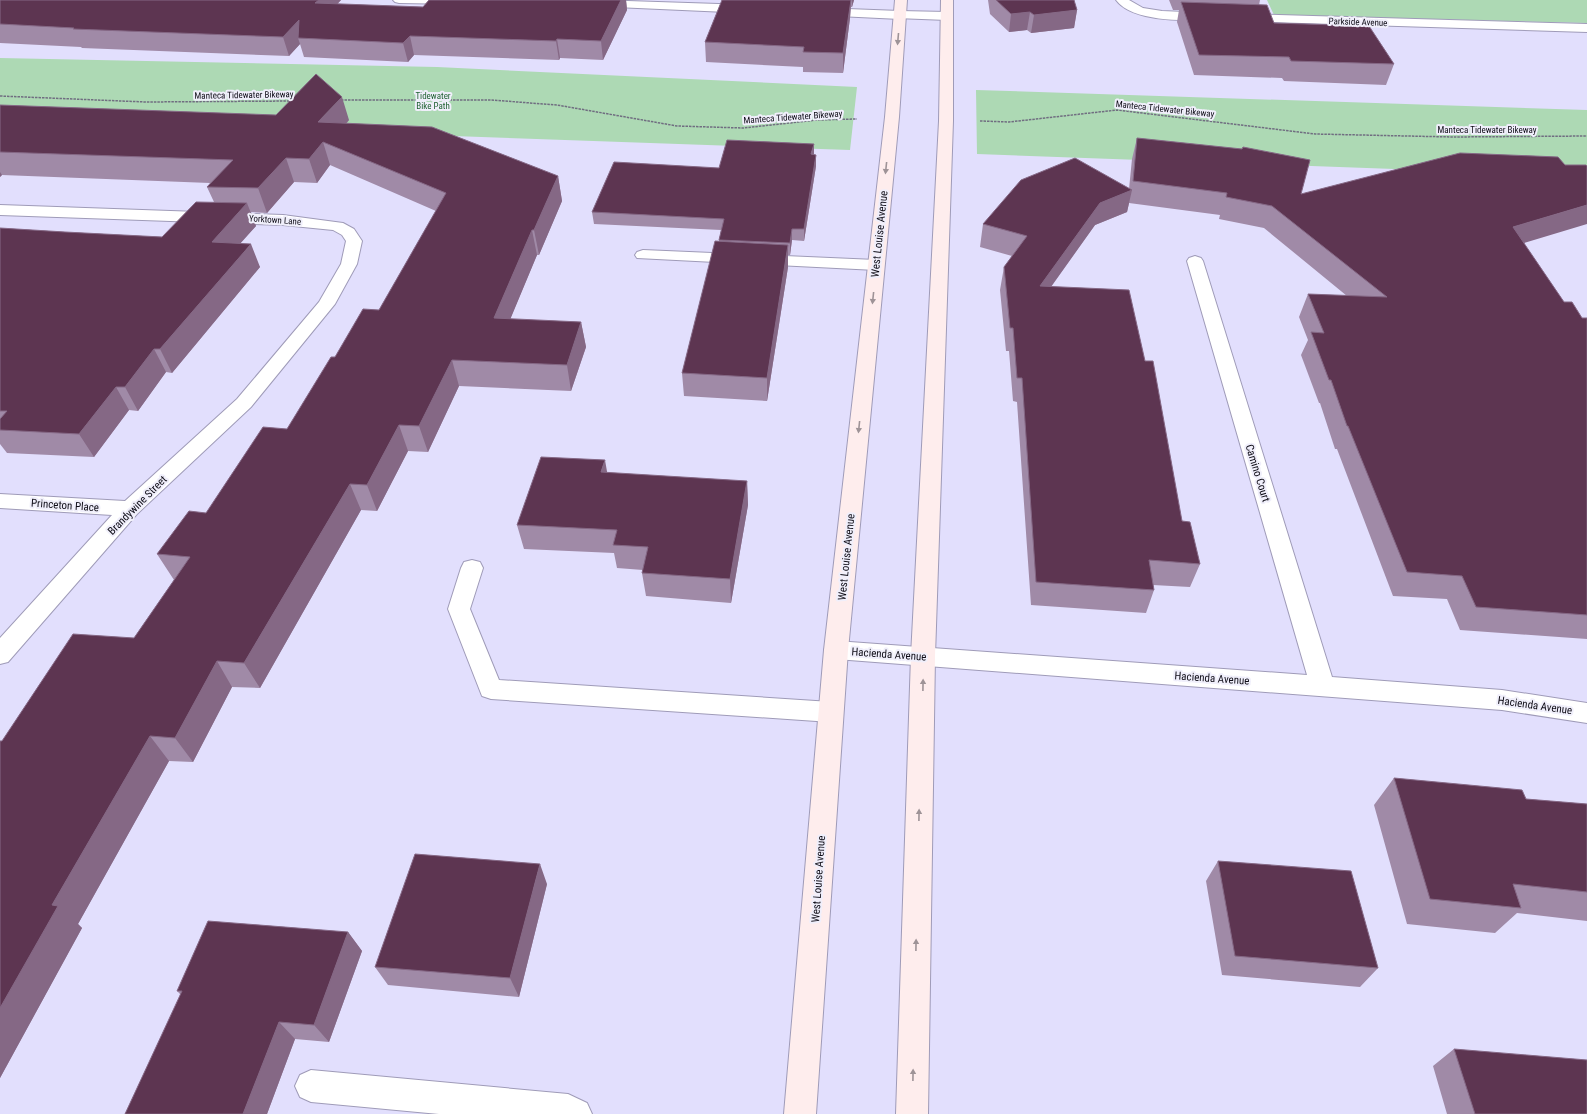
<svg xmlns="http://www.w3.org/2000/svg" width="1587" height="1114" font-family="'Roboto Condensed',sans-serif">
	<rect width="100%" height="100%" fill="#e2dffd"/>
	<path fill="#add9b4" d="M 1267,0 L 1587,0 L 1587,23 L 1274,15 Z
		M 0,58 L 437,67 L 857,87 L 850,150 L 0,120 Z
		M 976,90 L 1587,110 L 1587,176 L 977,154 Z"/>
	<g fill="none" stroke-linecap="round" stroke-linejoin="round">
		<defs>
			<path id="lane" d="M 900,11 L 947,12 L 951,13 L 953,16 L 951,19 L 947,20 L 896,18 L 894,15 L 896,12 Z
				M 643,250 L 876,260 L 882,261 L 884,265 L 882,269 L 876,270 L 637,258 L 635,255 L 637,252 Z
				M 472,560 L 480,562 L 483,568 L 470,609 L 499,680 L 831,702 L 840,705 L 843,712 L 840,719 L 831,722 L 491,699 L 482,696 L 448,609 L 461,568 L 464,562 Z
				M 311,1070 L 568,1094 L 587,1103 L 592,1114 L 439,1114 L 311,1102 L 300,1097 L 295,1086 L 300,1075 Z"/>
			<path id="street" d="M 393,0 L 464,0 L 465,1 L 463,3 L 459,4 L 399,3 L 395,2 Z
				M 597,0 L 749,5 L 753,7 L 755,9 L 753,11 L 749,13 L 593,6 L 591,4 L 593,2 Z
				M 1116,0 L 1129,0 L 1143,8 L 1162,11 L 1208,13 L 1212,14 L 1214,17 L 1212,20 L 1208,21 C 1183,20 1132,22 1116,0 Z
				M 821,8 L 900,11 L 904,12 L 906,15 L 904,18 L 900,19 L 817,15 L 815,12 L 817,9 Z
				M 1242,14 L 1587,24 L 1587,32 L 1238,21 L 1236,18 L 1238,15 Z
				M 0,205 L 283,215 L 343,223 L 354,229 L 362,241 L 357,264 L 335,304 L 251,407 L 137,514 L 8,662 L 0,664 L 0,638 L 112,515 L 0,508 L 0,494 L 125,501 L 237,399 L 319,302 L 341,264 L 346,241 L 342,235 L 333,230 L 283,225 L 0,215 Z
				M 1195,256 L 1201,258 L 1203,261 L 1332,677 L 1502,690 L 1587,703 L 1587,723 L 1502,710 L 836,659 L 828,657 L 824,650 L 828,643 L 836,641 L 1307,675 L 1187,261 L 1189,258 Z"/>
			<path id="secondary" d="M 895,0 L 907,0 L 899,117 L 848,650 L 816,1114 L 784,1114 L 824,650 L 885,117 Z
				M 941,0 L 953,0 L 953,121 L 935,656 L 928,1114 L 896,1114 L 911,656 L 939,121 Z"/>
		</defs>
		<use href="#lane" stroke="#9f9bb8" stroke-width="2"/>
		<use href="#street" stroke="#9f9bb8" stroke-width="2"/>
		<use href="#secondary" stroke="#9f9bb8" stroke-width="2"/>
		<path stroke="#706d80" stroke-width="1.5" stroke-dasharray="2.5 1" stroke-linecap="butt" d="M 0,96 L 146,102 L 292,101
			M 341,100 L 491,100 L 557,105 L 677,126 L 743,128 L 817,120 L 857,119
			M 980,121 L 1009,122 L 1117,110 L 1315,134 L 1453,137 L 1587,136"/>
		<use href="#lane" fill="#fff" fill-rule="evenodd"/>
		<use href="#street" fill="#fff" fill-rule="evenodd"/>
		<use href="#secondary" fill="#feeded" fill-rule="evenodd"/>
	</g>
	<path fill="#a08aa7" d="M 0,0 L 341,0 L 337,4 L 423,7 L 429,0 L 626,0 L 627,10 L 603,60 L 560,58 L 559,60 L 414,55 L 408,62 L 304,57 L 300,44 L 289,56 L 82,48 L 81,47 L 0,43 Z
		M 722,0 L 854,0 L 852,7 L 851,7 L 850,18 L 843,73 L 803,72 L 803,67 L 706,62 L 705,42 Z
		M 988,0 L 1074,0 L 1077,10 L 1074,28 L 1031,33 L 1027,30 L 1009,32 L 990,14 Z
		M 1169,0 L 1260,0 L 1259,5 L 1274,23 L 1394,64 L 1386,85 L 1284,81 L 1282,78 L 1194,75 L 1177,22 L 1179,10 L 1173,10 Z
		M 0,105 L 349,120 L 346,124 L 558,176 L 562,201 L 539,255 L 537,255 L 510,319 L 581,322 L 586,347 L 571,391 L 459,386 L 428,452 L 408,451 L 377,511 L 361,510 L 260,688 L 232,687 L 193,762 L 169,761 L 78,924 L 82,928 L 0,1078 L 2,741 L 134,638 L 174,580 L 157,554 L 206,513 L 287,429 L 335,357 L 379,310 L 436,211 L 330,165 L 317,183 L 294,182 L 267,213 L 251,212 L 256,226 L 240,243 L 260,267 L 172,373 L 166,372 L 138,411 L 129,410 L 94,457 L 7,453 L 0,444 L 0,228 L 65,232 L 162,237 L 214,202 L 207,187 L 210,183 L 2,175 L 0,177 Z
		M 1137,138 L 1301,194 L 1523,243 L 1564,302 L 1582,318 L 1587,318 L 1587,639 L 1460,630 L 1447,599 L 1393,596 L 1337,449 L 1335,449 L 1320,403 L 1319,403 L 1301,355 L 1308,340 L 1299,317 L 1308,294 L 1347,296 L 1264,228 L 1219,219 L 1220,215 L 1129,203 L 1127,212 L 1095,225 L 1051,287 L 1182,521 L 1200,564 L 1190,587 L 1153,585 L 1154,590 L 1146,613 L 1031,605 L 1017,402 L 1013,401 L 1009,351 L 1006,351 L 1000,290 L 1004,267 L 1012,256 L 980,247 L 983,224 L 1129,189 L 1132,159 Z
		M 816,155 L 816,166 L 804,241 L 792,240 L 790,255 L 788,255 L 788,267 L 767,401 L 684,396 L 682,373 L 719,241 L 721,230 L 594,224 L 592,212 L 719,168 Z
		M 607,473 L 747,481 L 748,505 L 731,603 L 646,596 L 642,573 L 643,570 L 617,568 L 614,553 L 524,549 L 517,525 Z
		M 1394,778 L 1526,799 L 1587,804 L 1587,921 L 1517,913 L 1495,933 L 1407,924 L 1374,805 Z
		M 1218,861 L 1378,968 L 1360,987 L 1222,975 L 1206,881 Z
		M 547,884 L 519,997 L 388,985 L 375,967 Z
		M 348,932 L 362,951 L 329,1042 L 295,1039 L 267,1114 L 125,1114 L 181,995 L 177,991 Z
		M 1454,1049 L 1587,1114 L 1447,1114 L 1433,1066 Z"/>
	<path fill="#856885" d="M 319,0 L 341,0 L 321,22 L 315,3 Z
		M 621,0 L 626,0 L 627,10 L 603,60 L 601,41 Z
		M 851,0 L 850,18 L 843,73 L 843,53 Z
		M 852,0 L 854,0 L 852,7 Z
		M 1077,10 L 1074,28 L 1031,33 L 1034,15 Z
		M 1030,12 L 1027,30 L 1009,32 L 1011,14 Z
		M 299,20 L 298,38 L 300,44 L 289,56 L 283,37 Z
		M 410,36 L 414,55 L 408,62 L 403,43 Z
		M 557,39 L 560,58 L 559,60 L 556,41 Z
		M 342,97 L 349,120 L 328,144 L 318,122 Z
		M 323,142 L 330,165 L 317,183 L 309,159 Z
		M 814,144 L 814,155 L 811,154 Z
		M 816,155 L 816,166 L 804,241 L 804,229 Z
		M 286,158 L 294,182 L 267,213 L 258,188 Z
		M 0,172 L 2,175 L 0,177 Z
		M 558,176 L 562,201 L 539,255 L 534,230 Z
		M 1132,190 L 1127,212 L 1095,225 L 1035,309 L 1040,286 L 1100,203 Z
		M 247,203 L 256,226 L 222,264 L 212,242 Z
		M 1587,205 L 1587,224 L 1501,250 L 1513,227 Z
		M 792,229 L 792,240 L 790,255 L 790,243 Z
		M 532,230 L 537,255 L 500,344 L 494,318 Z
		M 251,244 L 260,267 L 172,373 L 160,349 Z
		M 788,245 L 788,267 L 767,401 L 767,378 Z
		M 581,322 L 586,347 L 571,391 L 567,365 Z
		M 154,349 L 166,372 L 138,411 L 125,387 Z
		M 452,360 L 459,386 L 428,452 L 419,426 Z
		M 116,387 L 129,410 L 94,457 L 79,434 Z
		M 399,425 L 408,451 L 377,511 L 367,485 Z
		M 605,460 L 609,483 L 601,472 Z
		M 747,481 L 748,505 L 731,603 L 730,579 Z
		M 350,484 L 361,510 L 260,688 L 244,663 Z
		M 217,661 L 232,687 L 193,762 L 175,738 Z
		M 150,736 L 169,761 L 78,924 L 82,928 L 0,1078 L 0,1008 L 52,905 Z
		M 540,864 L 547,884 L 519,997 L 510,978 Z
		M 348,932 L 362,951 L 329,1042 L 314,1025 Z
		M 279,1022 L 295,1039 L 267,1114 L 243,1114 Z"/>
	<path fill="#5d3551" stroke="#856885" d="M 0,0 L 319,0 L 315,3 L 423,7 L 429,0 L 621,0 L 601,41 L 557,39 L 556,41 L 410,36 L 403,43 L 298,38 L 299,20 L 283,37 L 73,29 L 74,28 L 0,24 Z
		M 722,0 L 851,0 L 843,53 L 803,52 L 804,47 L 705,42 Z
		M 996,0 L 1074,0 L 1077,10 L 1034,15 L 1030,12 L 1011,14 Z
		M 1181,2 L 1267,5 L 1274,23 L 1369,26 L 1394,64 L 1291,61 L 1289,57 L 1199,55 Z
		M 316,74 L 342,97 L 318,122 L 432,127 L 558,176 L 534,230 L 532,230 L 494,318 L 581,322 L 567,365 L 452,360 L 419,426 L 399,425 L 367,485 L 350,484 L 244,663 L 217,661 L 175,738 L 150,736 L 52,905 L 58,906 L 0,1008 L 0,741 L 2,741 L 73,634 L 134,638 L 190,557 L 157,554 L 189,511 L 206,513 L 263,427 L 287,429 L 331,357 L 335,357 L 363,309 L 379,310 L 446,193 L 323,142 L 309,159 L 286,158 L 258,188 L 207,187 L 233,160 L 0,152 L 0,105 L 276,115 Z
		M 1137,138 L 1242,149 L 1243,147 L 1310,160 L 1301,194 L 1460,153 L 1558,157 L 1565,165 L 1586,165 L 1587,166 L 1587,205 L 1513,227 L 1564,302 L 1572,302 L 1582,318 L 1587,318 L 1587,615 L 1476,607 L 1462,576 L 1407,572 L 1348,426 L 1347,426 L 1331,380 L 1329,380 L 1311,332 L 1324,333 L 1308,294 L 1387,297 L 1272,206 L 1226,197 L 1227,193 L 1133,181 Z
		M 727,140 L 814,144 L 811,154 L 816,155 L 804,229 L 792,229 L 790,243 L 719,240 L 724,219 L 592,212 L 614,162 L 719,168 Z
		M 1075,158 L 1132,190 L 1100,203 L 1040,286 L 1129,290 L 1145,361 L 1153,361 L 1182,521 L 1190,522 L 1200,564 L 1149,560 L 1154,590 L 1036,582 L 1022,378 L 1017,378 L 1013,328 L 1010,328 L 1004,267 L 1027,236 L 983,224 L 1021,180 Z
		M 196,202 L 247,203 L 212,242 L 251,244 L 160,349 L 154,349 L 125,387 L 116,387 L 79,434 L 0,430 L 0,419 L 7,411 L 0,411 L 0,228 L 65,232 L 162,237 Z
		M 715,241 L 788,245 L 767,378 L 682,373 Z
		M 541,457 L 605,460 L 601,472 L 747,481 L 730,579 L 642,573 L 648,547 L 613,545 L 617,530 L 517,525 Z
		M 1394,778 L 1522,790 L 1526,799 L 1587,804 L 1587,892 L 1513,884 L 1521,908 L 1430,899 Z
		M 415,854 L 540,864 L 510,978 L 375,967 Z
		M 1218,861 L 1351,871 L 1378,968 L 1235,956 Z
		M 208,921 L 348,932 L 314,1025 L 279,1022 L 243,1114 L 125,1114 L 182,991 L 177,991 Z
		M 1454,1049 L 1587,1060 L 1587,1114 L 1475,1114 Z"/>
	<defs><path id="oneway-solid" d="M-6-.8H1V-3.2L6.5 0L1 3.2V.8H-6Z"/></defs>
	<g fill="#9e9397">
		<use href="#oneway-solid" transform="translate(898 39) rotate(95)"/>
		<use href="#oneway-solid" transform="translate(886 168) rotate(96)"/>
		<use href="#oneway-solid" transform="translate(873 298) rotate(96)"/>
		<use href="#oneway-solid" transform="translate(859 427) rotate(96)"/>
		<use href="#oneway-solid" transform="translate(923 685) rotate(-89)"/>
		<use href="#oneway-solid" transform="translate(919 815) rotate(-89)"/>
		<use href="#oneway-solid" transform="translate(916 945) rotate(-89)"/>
		<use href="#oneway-solid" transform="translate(913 1075) rotate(-89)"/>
	</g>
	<g text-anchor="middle" stroke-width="4" stroke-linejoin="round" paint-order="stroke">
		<g font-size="9" fill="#0d0b15" stroke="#f0effb">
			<text transform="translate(1358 22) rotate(2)" y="3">Parkside Avenue</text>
			<text transform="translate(244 95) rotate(-1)" y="3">Manteca Tidewater Bikeway</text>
			<text transform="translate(1165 109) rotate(6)" y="3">Manteca Tidewater Bikeway</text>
			<text transform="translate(793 117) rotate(-4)" y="3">Manteca Tidewater Bikeway</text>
			<text x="1487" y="133">Manteca Tidewater Bikeway</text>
			<text transform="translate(275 220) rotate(4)" y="3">Yorktown Lane</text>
		</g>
		<g font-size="9" fill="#206232" stroke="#f0effb">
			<text x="433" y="99">Tidewater<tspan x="433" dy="10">Bike Path</tspan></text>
		</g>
		<g font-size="11" fill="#0d0b15" stroke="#f0effb">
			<text transform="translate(879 234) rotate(-84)" y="4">West Louise Avenue</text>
			<text transform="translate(1258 473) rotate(73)" y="4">Camino Court</text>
			<text transform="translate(65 505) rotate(4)" y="4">Princeton Place</text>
			<text transform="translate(137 505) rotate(-45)" y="4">Brandywine Street</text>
			<text transform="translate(846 557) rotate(-84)" y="4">West Louise Avenue</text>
			<text transform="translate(889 654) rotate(4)" y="4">Hacienda Avenue</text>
			<text transform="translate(1212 678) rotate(4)" y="4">Hacienda Avenue</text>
			<text transform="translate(1535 705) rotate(8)" y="4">Hacienda Avenue</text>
			<text transform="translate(818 879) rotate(-86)" y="4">West Louise Avenue</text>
		</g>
	</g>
</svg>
